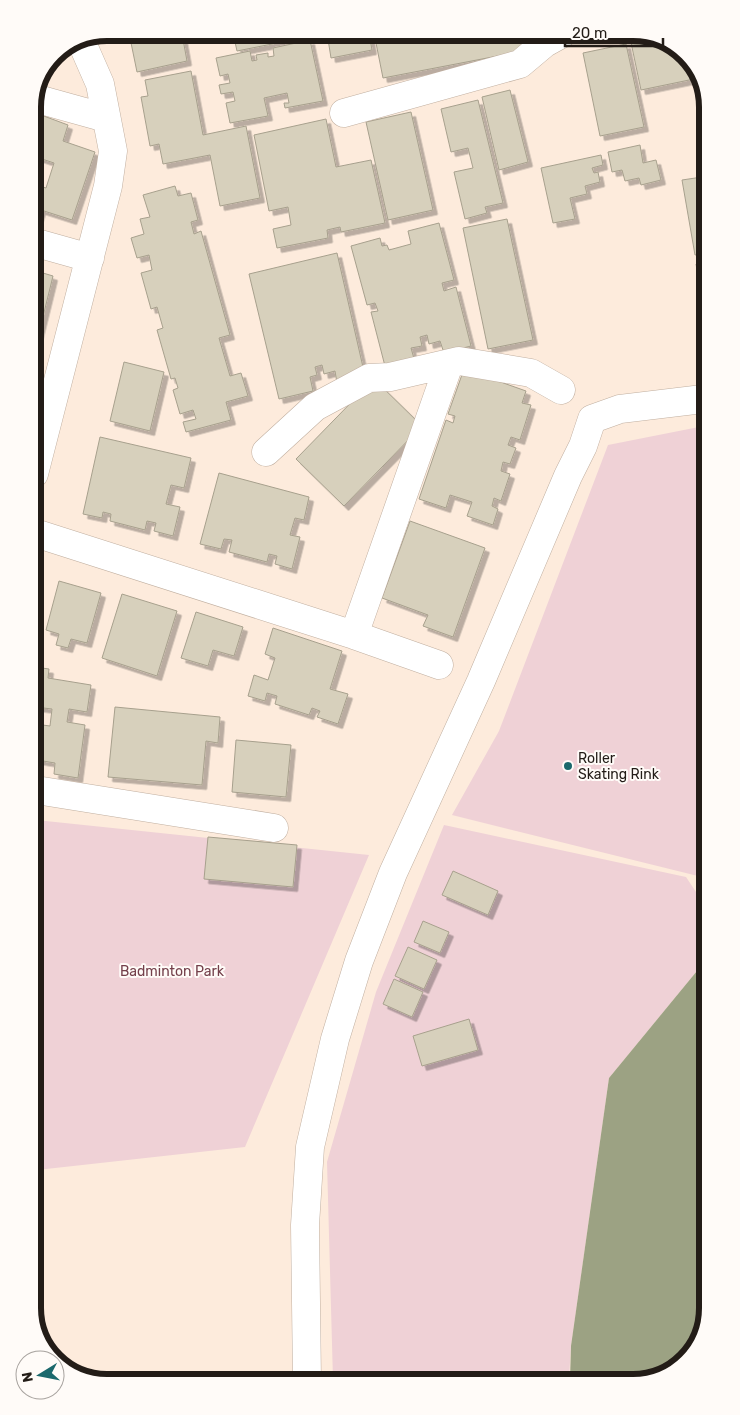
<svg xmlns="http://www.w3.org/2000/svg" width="740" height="1415" font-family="Rubik,sans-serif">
	<defs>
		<filter id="shadow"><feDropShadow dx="4.5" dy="4.5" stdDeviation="0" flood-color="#0004"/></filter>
	</defs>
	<rect width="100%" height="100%" fill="#fdebdc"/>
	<path fill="#efd1d6" d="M 704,426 L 706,878 L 452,815 L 499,731 L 608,445 Z
		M 36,820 L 369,855 L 245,1147 L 37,1170 Z
		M 444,825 L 686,877 L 706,907 L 706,960 L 609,1078 L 571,1346 L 569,1378 L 333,1380 L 327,1162 L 376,992 Z"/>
	<path fill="#9ca283" d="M 706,960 L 707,1308 L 695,1350 L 661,1377 L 570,1378 L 571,1346 L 609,1078 Z"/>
	<path fill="#d7d0bc" stroke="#a7a08d" filter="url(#shadow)" d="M 129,33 L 159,33 L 161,40 L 168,39 L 167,33 L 191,33 L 182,34 L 187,61 L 137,72 Z
		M 233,33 L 293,33 L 291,33 L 292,40 L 237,51 Z
		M 327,33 L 369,33 L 372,50 L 331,58 Z
		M 374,33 L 525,33 L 529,50 L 383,78 Z
		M 629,33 L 638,33 L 678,48 L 691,64 L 694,79 L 641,90 Z
		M 310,40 L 323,101 L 285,108 L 284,103 L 289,103 L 287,93 L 264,98 L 268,116 L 230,123 L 226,103 L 235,101 L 233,92 L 221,94 L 219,85 L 230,83 L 228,74 L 220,76 L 216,58 L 250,51 L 252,61 L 257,60 L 256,55 L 268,53 L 268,57 L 274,56 L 273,48 Z
		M 626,44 L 644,127 L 600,136 L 583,53 Z
		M 191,71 L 203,135 L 246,126 L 260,198 L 220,206 L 210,155 L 163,164 L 159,144 L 150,146 L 141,97 L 148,96 L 145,80 Z
		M 510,90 L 528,162 L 499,170 L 482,97 Z
		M 478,100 L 503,203 L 485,207 L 487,213 L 465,219 L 454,172 L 473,168 L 468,148 L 451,152 L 441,109 Z
		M 33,112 L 68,125 L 63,141 L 95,152 L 72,220 L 41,210 L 35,229 L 33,228 L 33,184 L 46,188 L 54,163 L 33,156 Z
		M 411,112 L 433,210 L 388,220 L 366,122 Z
		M 326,119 L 336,167 L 371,160 L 385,223 L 341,232 L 340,227 L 327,230 L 328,238 L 277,248 L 273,229 L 291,225 L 288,207 L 269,211 L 254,135 Z
		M 640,145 L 643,163 L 656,160 L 661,180 L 641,185 L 639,178 L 625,181 L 622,170 L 612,172 L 608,152 Z
		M 601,155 L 603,165 L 592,168 L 594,173 L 598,172 L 600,182 L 585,186 L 587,194 L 570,198 L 575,219 L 553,223 L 541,168 Z
		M 702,177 L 703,254 L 695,255 L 682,180 Z
		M 175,186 L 178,196 L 191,193 L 198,220 L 191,222 L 194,234 L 201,231 L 230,335 L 219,338 L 230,376 L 241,373 L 248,396 L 226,402 L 231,420 L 186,432 L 183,422 L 196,419 L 193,410 L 180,414 L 173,390 L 178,388 L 175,378 L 171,379 L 157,330 L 163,328 L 157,307 L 151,309 L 141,273 L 152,270 L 149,255 L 137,258 L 131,238 L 144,234 L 140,219 L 150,217 L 143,195 Z
		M 507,219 L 533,340 L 488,349 L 463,228 Z
		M 439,223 L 454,280 L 442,283 L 444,291 L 456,287 L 471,346 L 444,353 L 440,341 L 429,344 L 427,335 L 420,337 L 422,346 L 411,348 L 415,362 L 386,370 L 371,312 L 378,311 L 375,303 L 367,305 L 351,246 L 380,238 L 382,246 L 387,245 L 389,250 L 411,244 L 408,231 Z
		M 337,253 L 365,376 L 337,383 L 335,371 L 324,374 L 322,365 L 315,367 L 317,375 L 310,377 L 313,391 L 279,399 L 249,274 Z
		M 703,263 L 703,305 L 696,264 Z
		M 33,270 L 53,276 L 38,337 L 34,336 Z
		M 124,362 L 164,372 L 150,431 L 110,421 Z
		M 464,369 L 526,391 L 522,403 L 531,405 L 520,440 L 511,437 L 508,445 L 516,448 L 510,464 L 503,462 L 501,471 L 510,474 L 501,501 L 494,498 L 492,506 L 498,509 L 493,525 L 467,516 L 472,502 L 450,495 L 446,508 L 419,499 L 446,420 L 453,423 L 455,416 L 448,414 Z
		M 374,379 L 422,426 L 344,506 L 296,459 Z
		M 100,437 L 191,458 L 184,488 L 171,485 L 166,504 L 180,507 L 173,536 L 154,531 L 156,523 L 147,521 L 145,530 L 110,521 L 111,514 L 103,512 L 102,518 L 83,514 Z
		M 219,473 L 309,497 L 304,520 L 295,518 L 290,535 L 300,537 L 292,569 L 275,564 L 277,556 L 269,554 L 267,562 L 229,552 L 232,540 L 224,539 L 221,549 L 200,544 Z
		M 410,521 L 485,548 L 453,637 L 423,626 L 428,615 L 382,598 Z
		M 59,581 L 101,593 L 87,643 L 71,639 L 68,648 L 56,645 L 59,634 L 46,630 Z
		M 122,594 L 177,611 L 157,676 L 102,658 Z
		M 196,612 L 243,627 L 234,656 L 213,650 L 208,666 L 181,658 Z
		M 273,628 L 342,651 L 330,689 L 348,694 L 338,724 L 317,717 L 320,711 L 312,708 L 309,715 L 275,704 L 277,696 L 267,693 L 265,701 L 248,696 L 254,675 L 268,680 L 275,658 L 265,654 Z
		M 35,667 L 49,669 L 48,678 L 91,685 L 87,712 L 69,709 L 67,722 L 85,725 L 78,778 L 54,774 L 55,763 L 37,760 L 36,769 L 35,724 L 50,726 L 52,709 L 35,707 Z
		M 115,707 L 220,717 L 218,743 L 206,741 L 202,785 L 108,777 Z
		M 236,740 L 291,745 L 286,797 L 232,792 Z
		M 208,837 L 297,845 L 293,887 L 204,879 Z
		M 453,871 L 498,891 L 488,915 L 442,895 Z
		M 423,921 L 449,932 L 440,953 L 414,942 Z
		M 408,947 L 437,960 L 424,989 L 395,976 Z
		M 394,979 L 423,992 L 412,1017 L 383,1004 Z
		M 469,1019 L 478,1050 L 422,1066 L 413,1036 Z"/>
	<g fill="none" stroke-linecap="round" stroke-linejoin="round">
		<defs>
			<path id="minor" d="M 34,98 L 106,118
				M 344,113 L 520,64 L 545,43 L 563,33
				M 33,242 L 90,258
				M 266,452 L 315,407 L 369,378 L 390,377 L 459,361 L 531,373 L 561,390
				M 34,474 L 108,186 L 113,151 L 100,84 L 82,43
				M 35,533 L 354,635 L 439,665
				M 354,635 L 449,364
				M 36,790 L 274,828
				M 307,1380 L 305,1225 L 310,1147 L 335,1039 L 359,961 L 393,873 L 481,681 L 568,476 L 583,446 L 592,419 L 620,409 L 703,399"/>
		</defs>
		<use href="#minor" stroke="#c0afa0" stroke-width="29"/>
		<use href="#minor" stroke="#fff" stroke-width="28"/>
	</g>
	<circle fill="#1b686c" stroke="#fffbf8" stroke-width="2" cx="568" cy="766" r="5"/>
	<g text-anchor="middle" stroke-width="4" stroke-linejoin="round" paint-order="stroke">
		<g font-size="14" fill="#231c17" stroke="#fffbf8" text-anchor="start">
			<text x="578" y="763">Roller<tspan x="578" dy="16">Skating Rink</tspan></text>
		</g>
		<g font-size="14" fill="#74404b" stroke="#fffbf8">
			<text x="172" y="976">Badminton Park</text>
		</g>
	</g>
	<path d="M0 0H740V1415H0ZM107 41H633A66 66 0 0 1 699 107V1308A66 66 0 0 1 633 1374H107A66 66 0 0 1 41 1308V107A66 66 0 0 1 107 41Z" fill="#fffbf8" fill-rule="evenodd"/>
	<path fill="none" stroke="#231c17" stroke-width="6" d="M107 41H633A66 66 0 0 1 699 107V1308A66 66 0 0 1 633 1374H107A66 66 0 0 1 41 1308V107A66 66 0 0 1 107 41Z"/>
	<g transform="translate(40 1375) rotate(260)"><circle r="24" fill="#fffbf8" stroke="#a7a29e"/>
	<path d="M0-4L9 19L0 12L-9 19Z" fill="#1b686c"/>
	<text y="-8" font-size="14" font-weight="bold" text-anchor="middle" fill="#231c17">N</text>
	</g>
	<path d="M565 38v8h98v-8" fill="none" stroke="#231c17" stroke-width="2.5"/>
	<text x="572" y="38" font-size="15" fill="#231c17" stroke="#fffbf8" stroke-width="4" paint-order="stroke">20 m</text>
</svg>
